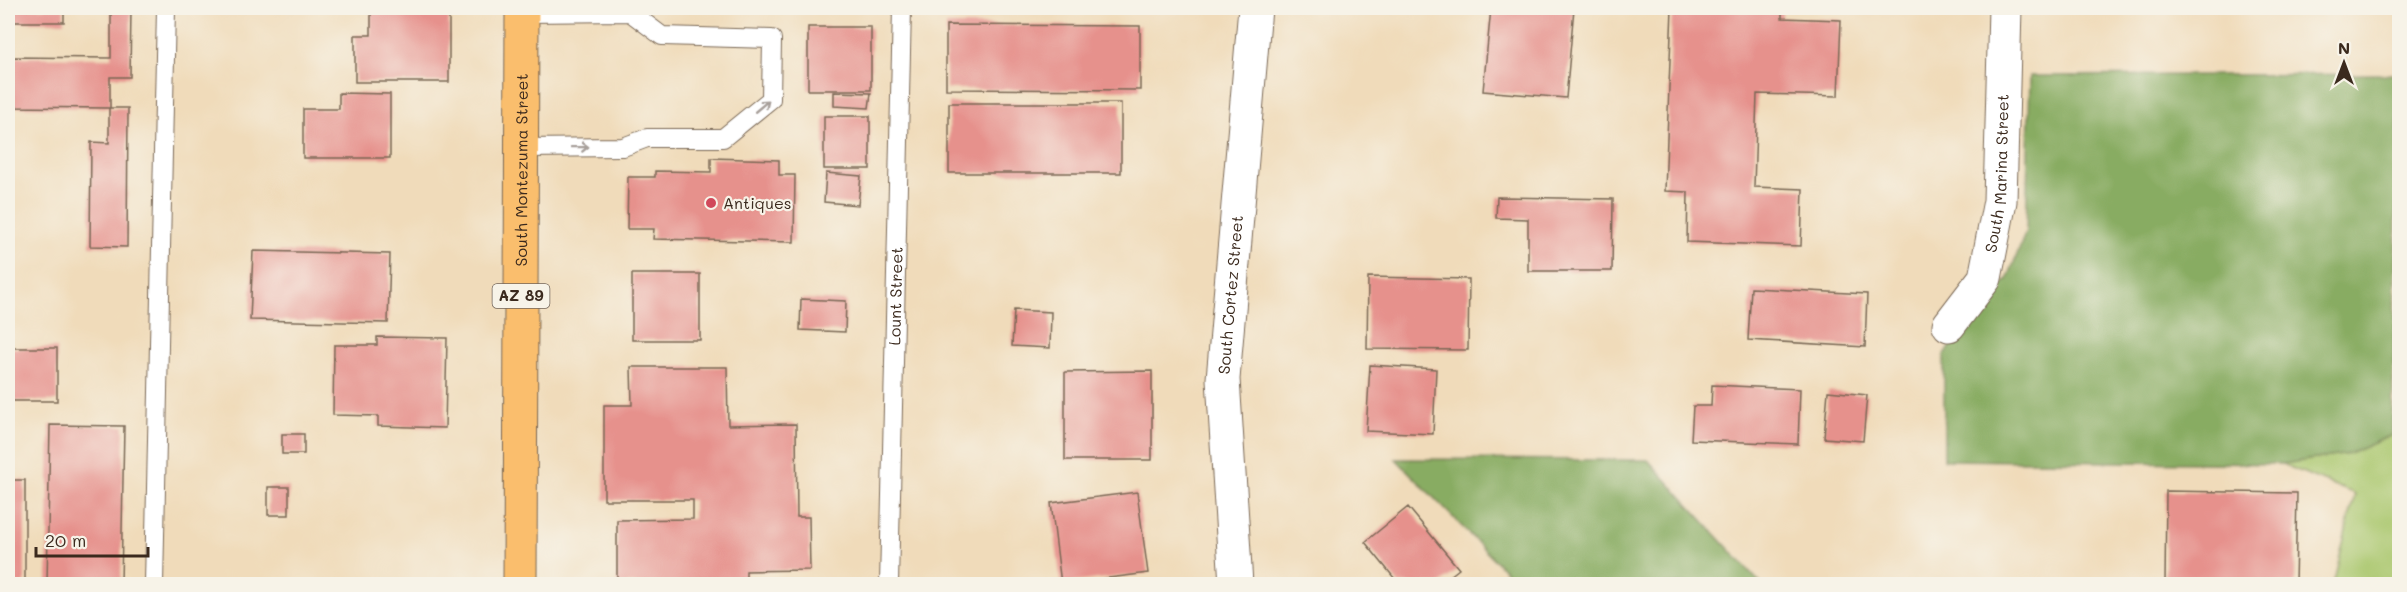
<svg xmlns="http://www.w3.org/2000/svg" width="2407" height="592" font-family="Mali,sans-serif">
	<rect width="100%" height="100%" fill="#f7f3e8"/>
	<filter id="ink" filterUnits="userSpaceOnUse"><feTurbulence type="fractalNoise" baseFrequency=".0167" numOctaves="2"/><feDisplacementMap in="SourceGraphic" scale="12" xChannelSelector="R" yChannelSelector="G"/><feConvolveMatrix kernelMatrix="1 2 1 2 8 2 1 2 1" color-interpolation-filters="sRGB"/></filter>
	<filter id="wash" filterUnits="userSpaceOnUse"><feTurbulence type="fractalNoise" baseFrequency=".008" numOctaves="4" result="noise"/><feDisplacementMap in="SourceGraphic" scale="24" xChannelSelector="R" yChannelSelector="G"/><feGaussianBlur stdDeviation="1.35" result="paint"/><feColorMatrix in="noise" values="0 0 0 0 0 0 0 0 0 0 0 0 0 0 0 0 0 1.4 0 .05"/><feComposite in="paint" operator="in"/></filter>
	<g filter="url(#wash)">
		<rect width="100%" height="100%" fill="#f0dbba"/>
		<path fill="#abc870" stroke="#737947" stroke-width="1.5" d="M 2392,435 L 2399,438 L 2399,584 L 2333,584 L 2355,494 L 2282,464 L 2349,454 Z"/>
		<path fill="#88ac62" stroke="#626b40" stroke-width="1.5" d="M 2399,74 L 2392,435 L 2349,454 L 2282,464 L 1944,460 L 1944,355 L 2008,278 L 2026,231 L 2030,76 Z
			M 1396,459 L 1648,460 L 1761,584 L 1518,584 Z"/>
		<g id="blocks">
			<path fill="#e6918c" d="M 8,8 L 64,8 L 64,22 L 8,22 Z
				M 111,8 L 131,8 L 130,77 L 110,77 L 110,108 L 128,108 L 127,247 L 90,246 L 91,142 L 109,143 L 109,108 L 8,107 L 8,57 L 111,58 Z
				M 371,8 L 449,8 L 449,82 L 355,82 L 355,35 L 371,35 Z
				M 1491,8 L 1574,8 L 1566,98 L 1483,91 Z
				M 1672,8 L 1782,8 L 1782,18 L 1841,20 L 1838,96 L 1757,94 L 1754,187 L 1803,189 L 1801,246 L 1687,242 L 1688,192 L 1665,191 Z
				M 946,25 L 1140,26 L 1140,90 L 946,89 Z
				M 808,27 L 871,27 L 871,90 L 808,90 Z
				M 834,92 L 871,93 L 869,108 L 834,106 Z
				M 339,93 L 390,94 L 390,158 L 303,158 L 303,109 L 339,109 Z
				M 949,103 L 1121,103 L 1121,173 L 949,173 Z
				M 824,116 L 870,116 L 870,169 L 824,169 Z
				M 711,158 L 779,160 L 779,175 L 795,175 L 794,242 L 653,239 L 654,229 L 627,229 L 628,177 L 655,177 L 655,171 L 711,172 Z
				M 826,173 L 861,176 L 858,205 L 824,202 Z
				M 1497,197 L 1613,199 L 1612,271 L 1528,271 L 1528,219 L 1496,218 Z
				M 253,251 L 390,254 L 388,323 L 250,320 Z
				M 632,274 L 700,274 L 700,340 L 632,340 Z
				M 1368,277 L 1469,279 L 1468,350 L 1367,349 Z
				M 1751,288 L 1867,294 L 1865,347 L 1748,340 Z
				M 801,299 L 846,301 L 845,332 L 800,330 Z
				M 1014,310 L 1051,312 L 1050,348 L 1012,346 Z
				M 377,337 L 447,338 L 445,428 L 378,426 L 378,416 L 333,415 L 334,345 L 377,345 Z
				M 8,348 L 57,348 L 57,401 L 8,401 Z
				M 1370,365 L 1436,369 L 1433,434 L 1366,431 Z
				M 631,367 L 727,367 L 728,425 L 796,424 L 797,517 L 809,517 L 810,570 L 746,571 L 746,584 L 617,584 L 617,520 L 693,519 L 693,500 L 604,500 L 604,405 L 632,405 Z
				M 1152,371 L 1152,460 L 1065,460 L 1065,372 Z
				M 1712,385 L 1800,389 L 1798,444 L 1691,440 L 1693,406 L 1711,406 Z
				M 1828,391 L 1867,395 L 1863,441 L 1824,438 Z
				M 50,425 L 124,426 L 121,584 L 47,584 Z
				M 282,434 L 304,434 L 304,454 L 282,454 Z
				M 8,480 L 25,480 L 25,584 L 8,584 Z
				M 268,487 L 289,487 L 289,515 L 268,515 Z
				M 2166,491 L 2297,493 L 2295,584 L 2165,584 Z
				M 1137,492 L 1148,573 L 1061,584 L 1051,503 Z
				M 1408,507 L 1459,569 L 1440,584 L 1399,584 L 1365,542 Z"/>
		</g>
	</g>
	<g filter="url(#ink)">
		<use href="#blocks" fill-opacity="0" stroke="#7a6855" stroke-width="1.5"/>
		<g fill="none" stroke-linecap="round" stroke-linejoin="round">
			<defs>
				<g id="service">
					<path d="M 522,148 L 623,147 L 647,138 L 723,138 L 771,99 L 772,39 L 662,36 L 630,12 L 522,13"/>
					<path d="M 154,584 L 166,8"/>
					<path id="s1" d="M 889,584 L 902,8"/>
				</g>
				<g id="minor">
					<path id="s2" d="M 1949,325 L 1985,278 L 2000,201 L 2005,8"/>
					<path id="s3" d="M 1236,584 L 1223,379 L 1255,8"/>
				</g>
				<g id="primary">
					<path id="s4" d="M 520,584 L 522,8"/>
				</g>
			</defs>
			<use href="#service" stroke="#7a6855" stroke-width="20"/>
			<use href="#minor" stroke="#7a6855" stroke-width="35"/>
			<use href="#primary" stroke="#7a6855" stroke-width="35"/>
			<use href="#service" stroke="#fff" stroke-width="18"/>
			<use href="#minor" stroke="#fff" stroke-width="33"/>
			<use href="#primary" stroke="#fabe6d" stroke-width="33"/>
		</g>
		<defs><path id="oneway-shaft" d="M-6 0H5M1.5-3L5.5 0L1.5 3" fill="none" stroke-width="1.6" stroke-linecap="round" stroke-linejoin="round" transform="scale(1.5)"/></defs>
		<g stroke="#a79f9a">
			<use href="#oneway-shaft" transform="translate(762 106) rotate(-40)"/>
			<use href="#oneway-shaft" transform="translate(580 147) rotate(-1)"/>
		</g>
	</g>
	<circle fill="#d1495b" stroke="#f7f3e8" stroke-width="2" cx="711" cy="203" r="6"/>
	<g text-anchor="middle" stroke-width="4.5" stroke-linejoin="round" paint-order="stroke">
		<rect fill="#f7f3e8" stroke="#73665b" stroke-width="1.5" x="492.5" y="284" width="57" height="24" rx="4.5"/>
		<g font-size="15" font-weight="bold" fill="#3b2a1e">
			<text x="521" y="301">AZ 89</text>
		</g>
		<g font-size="16" fill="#3b2a1e" stroke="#f7f3e8">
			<text dy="6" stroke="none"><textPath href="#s4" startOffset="414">South Montezuma Street</textPath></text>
			<text dy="6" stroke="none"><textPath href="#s2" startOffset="165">South Marina Street</textPath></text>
			<text dy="6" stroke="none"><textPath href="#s1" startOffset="288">Lount Street</textPath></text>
			<text dy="6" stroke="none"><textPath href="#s3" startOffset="290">South Cortez Street</textPath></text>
		</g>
		<g font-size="16" fill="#3b2a1e" stroke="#f7f3e8" text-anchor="start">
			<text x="723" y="209">Antiques</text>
		</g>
	</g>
	<rect width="2407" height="592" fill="none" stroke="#f7f3e8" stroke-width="30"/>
	<g transform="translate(2344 63)" stroke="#f7f3e8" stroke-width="4.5" paint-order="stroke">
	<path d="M0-4.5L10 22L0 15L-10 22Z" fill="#3b2a1e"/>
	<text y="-9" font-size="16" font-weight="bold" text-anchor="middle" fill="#3b2a1e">N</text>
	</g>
	<path d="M36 547v9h112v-9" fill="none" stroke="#3b2a1e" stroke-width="3"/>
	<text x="45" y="547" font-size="18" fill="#3b2a1e" stroke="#f7f3e8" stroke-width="4.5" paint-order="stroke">20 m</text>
</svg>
